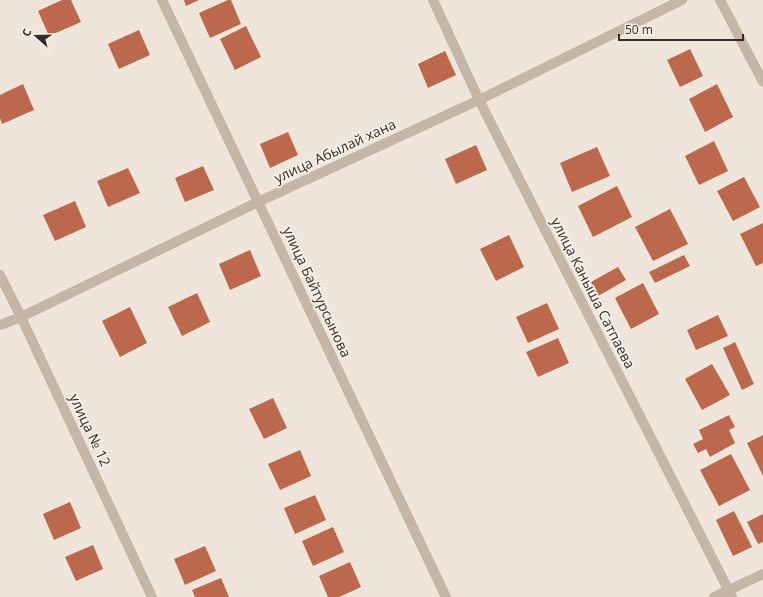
<svg xmlns="http://www.w3.org/2000/svg" width="763" height="597" font-family="'Open Sans',sans-serif">
	<rect width="100%" height="100%" fill="#efe5da"/>
	<path fill="#bb684c" d="M 62,0 L 71,0 L 81,22 L 49,36 L 38,11 Z
		M 184,0 L 199,0 L 186,6 Z
		M 228,0 L 231,0 L 241,24 L 210,38 L 199,13 Z
		M 246,26 L 261,57 L 235,70 L 220,39 Z
		M 139,30 L 150,55 L 119,69 L 108,44 Z
		M 690,49 L 703,76 L 680,87 L 667,60 Z
		M 445,51 L 456,75 L 428,88 L 418,64 Z
		M 23,84 L 34,110 L 2,124 L 0,118 L 0,95 Z
		M 717,84 L 733,117 L 705,132 L 689,99 Z
		M 288,132 L 298,155 L 270,168 L 260,144 Z
		M 714,141 L 728,171 L 699,185 L 685,156 Z
		M 476,145 L 487,170 L 456,184 L 445,159 Z
		M 597,147 L 610,176 L 572,192 L 560,163 Z
		M 203,166 L 214,190 L 185,202 L 175,178 Z
		M 128,168 L 140,193 L 108,207 L 97,181 Z
		M 744,177 L 760,207 L 733,221 L 717,191 Z
		M 617,186 L 632,217 L 593,237 L 578,206 Z
		M 75,201 L 86,227 L 55,241 L 43,215 Z
		M 670,209 L 688,244 L 653,261 L 635,227 Z
		M 763,223 L 763,263 L 756,266 L 740,234 Z
		M 509,235 L 524,267 L 496,281 L 480,249 Z
		M 250,250 L 261,276 L 230,290 L 219,264 Z
		M 684,255 L 690,266 L 655,283 L 649,272 Z
		M 618,267 L 626,280 L 598,296 L 591,282 Z
		M 643,283 L 659,314 L 631,329 L 615,298 Z
		M 197,293 L 210,322 L 182,336 L 168,307 Z
		M 547,303 L 559,329 L 528,343 L 516,317 Z
		M 130,307 L 147,343 L 120,357 L 102,321 Z
		M 718,315 L 728,336 L 696,350 L 687,330 Z
		M 558,338 L 569,363 L 538,377 L 526,352 Z
		M 735,342 L 754,384 L 742,390 L 723,348 Z
		M 712,364 L 730,395 L 702,410 L 685,379 Z
		M 273,398 L 287,428 L 264,439 L 249,409 Z
		M 729,415 L 735,427 L 729,430 L 735,443 L 710,457 L 706,449 L 698,453 L 693,444 L 703,439 L 699,430 Z
		M 763,435 L 763,476 L 747,443 Z
		M 300,450 L 311,476 L 280,490 L 268,464 Z
		M 731,454 L 750,490 L 719,506 L 700,470 Z
		M 315,495 L 326,520 L 295,534 L 284,508 Z
		M 70,502 L 81,528 L 54,540 L 43,514 Z
		M 734,511 L 752,547 L 733,556 L 716,520 Z
		M 763,514 L 763,542 L 758,544 L 747,522 Z
		M 333,527 L 344,552 L 313,566 L 302,541 Z
		M 93,545 L 103,569 L 76,581 L 65,557 Z
		M 205,546 L 216,571 L 185,585 L 174,559 Z
		M 350,562 L 361,587 L 339,597 L 328,597 L 319,576 Z
		M 221,578 L 229,597 L 195,597 L 192,590 Z"/>
	<g fill="none" stroke-linecap="round" stroke-linejoin="round">
		<path stroke="#c6b6a7" stroke-width="10" d="M 162,0 L 446,597
			M 433,0 L 479,100 L 732,597
			M 720,0 L 763,82
			M 0,275 L 21,317 L 152,597
			M 0,325 L 21,317 L 258,202 L 479,100 L 682,0
			M 714,597 L 763,574"/>
	</g>
	<g text-anchor="middle" stroke-width="3.5" stroke-linejoin="round" paint-order="stroke">
		<g font-size="14" fill="#332b27" stroke="#f7f0e6">
			<text transform="translate(335 151) rotate(-25)" y="5">улица Абылай хана</text>
			<text transform="translate(317 292) rotate(65)" y="5">улица Байтурсынова</text>
			<text transform="translate(593 293) rotate(63)" y="5">улица Каныша Сатпаева</text>
			<text transform="translate(90 430) rotate(65)" y="5">улица № 12</text>
		</g>
	</g>
	<g transform="translate(36 36) rotate(290)" stroke="#f7f0e6" stroke-width="3" paint-order="stroke">
	<path d="M0-3L7 15L0 10L-7 15Z" fill="#332b27"/>
	<text y="-6" font-size="11" font-weight="bold" text-anchor="middle" fill="#332b27">С</text>
	</g>
	<path d="M619 34v6h124v-6" fill="none" stroke="#332b27" stroke-width="2"/>
	<text x="625" y="34" font-size="12" fill="#332b27" stroke="#f7f0e6" stroke-width="3" paint-order="stroke">50 m</text>
</svg>
